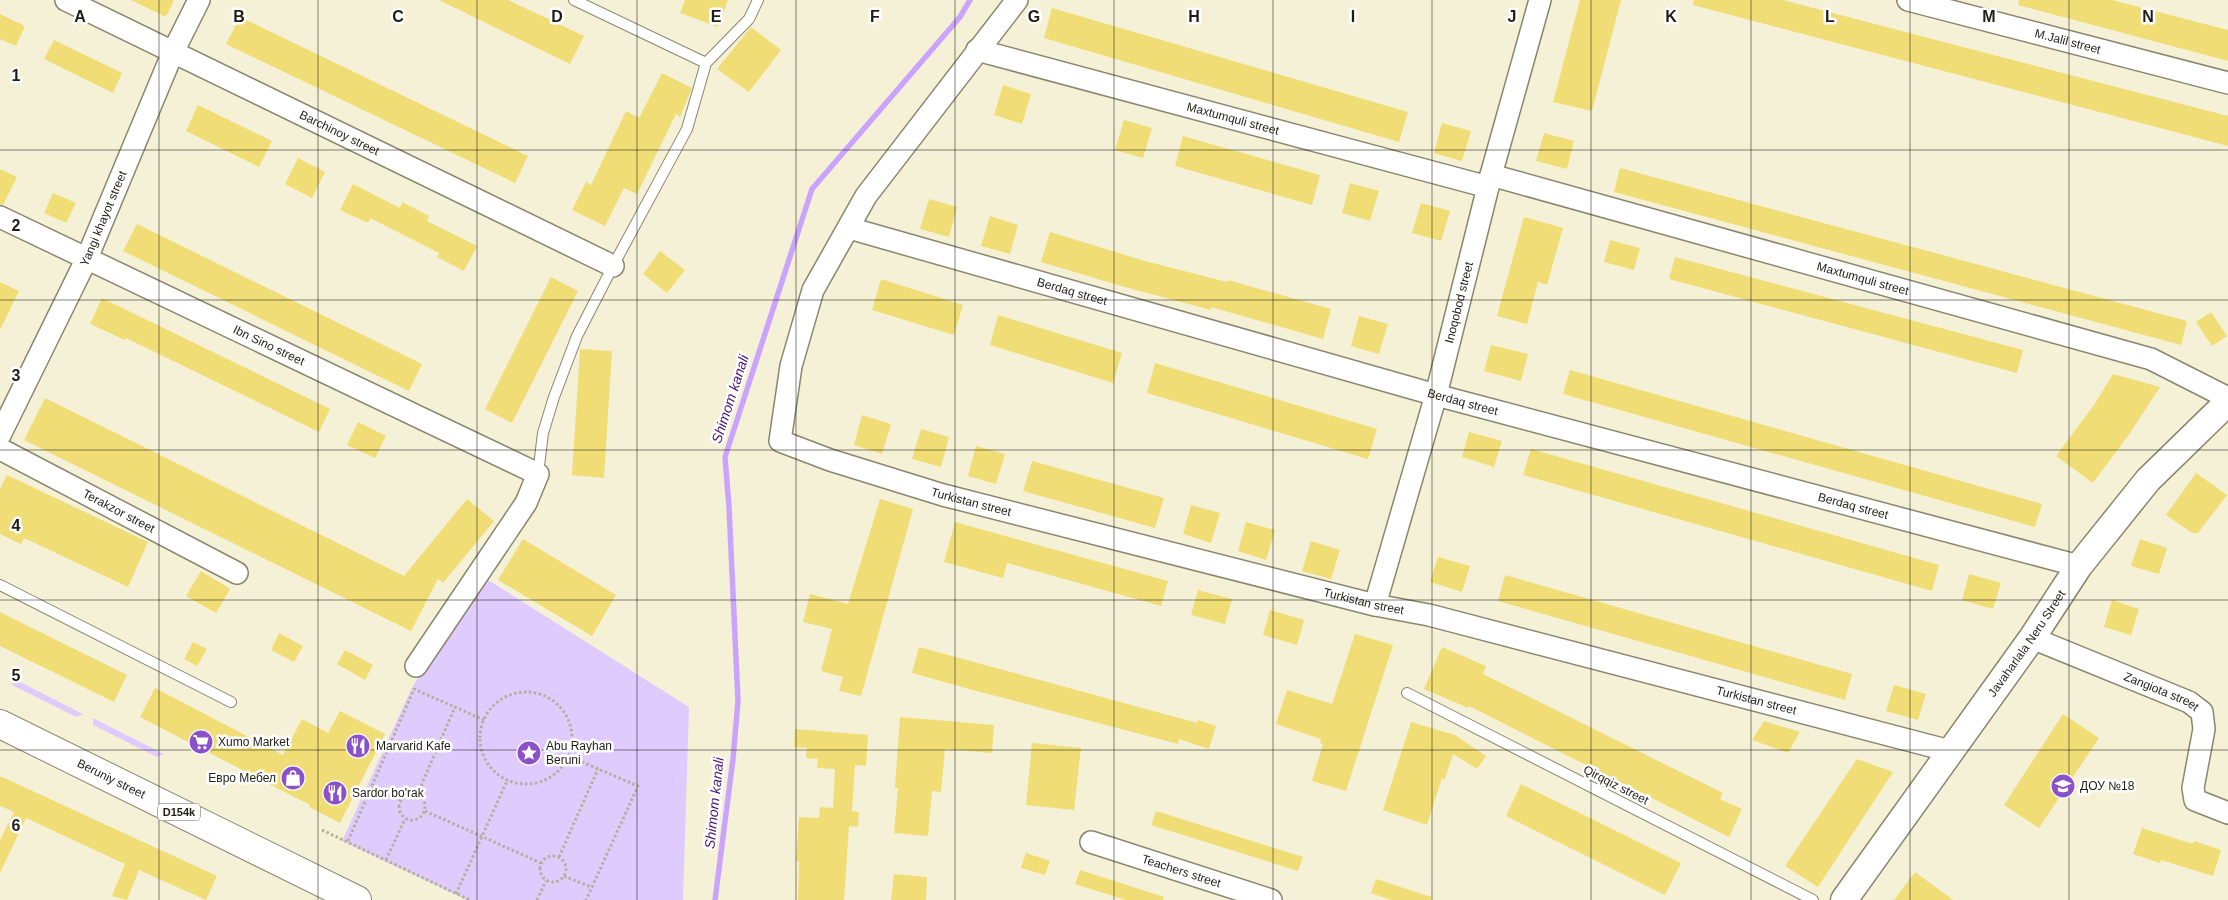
<svg xmlns="http://www.w3.org/2000/svg" width="2228" height="900" font-family="Helvetica,sans-serif">
	<rect width="100%" height="100%" fill="#f5f1d7"/>
	<path fill="#e0cbff" d="M 482,576 L 689,707 L 683,900 L 467,900 L 342,841 L 411,690 L 434,650 Z
		M 12,678 L 83,714 L 76,717 L 12,685 Z
		M 93,718 L 164,754 L 157,757 L 93,725 Z"/>
	<g fill="none" stroke-linecap="round" stroke-linejoin="round">
		<path stroke="#caa4fc" stroke-width="5.5" d="M 715,900 L 733,759 L 738,701 L 729,507 L 725,457 L 812,189 L 960,17 L 970,0"/>
	</g>
	<path fill="#f0dd75" d="M 131,0 L 174,0 L 166,17 Z
		M 439,0 L 508,0 L 584,36 L 570,64 Z
		M 685,0 L 728,0 L 718,27 L 680,13 Z
		M 1580,0 L 1621,0 L 1592,111 L 1553,102 Z
		M 1694,0 L 1783,0 L 2228,116 L 2228,146 L 1693,5 Z
		M 2019,0 L 2112,0 L 2228,30 L 2228,61 L 2018,5 Z
		M 1052,8 L 1408,112 L 1399,142 L 1044,38 Z
		M 0,14 L 25,26 L 16,46 L 0,39 Z
		M 240,17 L 528,156 L 515,183 L 226,44 Z
		M 751,27 L 781,50 L 749,92 L 717,69 Z
		M 54,40 L 122,73 L 113,93 L 44,59 Z
		M 662,73 L 692,88 L 680,117 L 676,114 L 637,194 L 624,188 L 605,226 L 572,210 L 586,182 L 591,185 L 626,111 L 639,118 Z
		M 1003,85 L 1031,94 L 1022,124 L 994,115 Z
		M 198,105 L 272,141 L 259,167 L 186,131 Z
		M 1124,120 L 1152,128 L 1143,158 L 1115,150 Z
		M 1442,123 L 1471,131 L 1462,161 L 1434,153 Z
		M 1544,133 L 1574,141 L 1567,169 L 1536,161 Z
		M 1183,136 L 1320,175 L 1312,205 L 1175,166 Z
		M 298,158 L 325,172 L 312,198 L 285,184 Z
		M 1620,168 L 2187,321 L 2181,345 L 1614,192 Z
		M 0,169 L 17,177 L 3,205 L 0,205 Z
		M 1350,183 L 1379,191 L 1370,221 L 1342,213 Z
		M 353,184 L 400,208 L 402,202 L 429,216 L 427,221 L 477,246 L 464,271 L 437,257 L 439,253 L 370,218 L 368,223 L 340,210 Z
		M 53,193 L 76,203 L 66,223 L 44,213 Z
		M 929,199 L 957,207 L 949,237 L 920,229 Z
		M 1421,203 L 1450,211 L 1441,241 L 1412,233 Z
		M 990,216 L 1018,225 L 1010,254 L 981,246 Z
		M 1524,217 L 1563,228 L 1547,285 L 1538,282 L 1527,324 L 1497,316 Z
		M 137,224 L 422,364 L 409,391 L 123,251 Z
		M 1050,232 L 1145,261 L 1227,282 L 1228,280 L 1331,309 L 1323,339 L 1211,307 L 1211,310 L 1121,286 L 1041,262 Z
		M 1610,240 L 1640,248 L 1634,270 L 1604,262 Z
		M 660,251 L 685,270 L 667,293 L 643,274 Z
		M 1675,257 L 2023,350 L 2017,373 L 1669,279 Z
		M 551,277 L 578,291 L 512,423 L 485,409 Z
		M 881,279 L 963,305 L 954,335 L 872,310 Z
		M 0,282 L 19,291 L 0,330 Z
		M 102,298 L 330,409 L 319,432 L 126,338 L 125,340 L 90,324 Z
		M 2211,312 L 2227,336 L 2212,346 L 2196,322 Z
		M 998,315 L 1122,353 L 1113,383 L 990,345 Z
		M 1359,316 L 1388,324 L 1379,354 L 1351,346 Z
		M 1491,345 L 1528,354 L 1521,381 L 1484,371 Z
		M 580,349 L 612,351 L 604,478 L 572,475 Z
		M 1155,363 L 1377,429 L 1368,459 L 1147,393 Z
		M 1570,370 L 2042,504 L 2035,527 L 1563,394 Z
		M 2113,374 L 2160,387 L 2130,433 L 2093,483 L 2056,456 L 2094,405 Z
		M 45,398 L 404,576 L 467,499 L 494,521 L 443,583 L 438,579 L 411,631 L 24,440 Z
		M 862,415 L 891,424 L 882,454 L 854,445 Z
		M 358,422 L 386,436 L 375,458 L 347,445 Z
		M 921,429 L 949,437 L 941,467 L 912,459 Z
		M 1469,432 L 1502,441 L 1494,467 L 1462,457 Z
		M 976,446 L 1005,454 L 996,484 L 968,476 Z
		M 1531,449 L 1939,565 L 1932,591 L 1523,475 Z
		M 1032,461 L 1164,498 L 1155,528 L 1023,491 Z
		M 2196,473 L 2227,495 L 2198,533 L 2192,533 L 2166,515 Z
		M 7,475 L 148,542 L 128,587 L 24,538 L 21,544 L 0,534 L 0,489 Z
		M 880,499 L 913,509 L 861,696 L 839,691 L 843,677 L 821,671 L 832,629 L 803,622 L 810,594 L 848,604 Z
		M 1191,505 L 1220,513 L 1211,543 L 1183,534 Z
		M 955,522 L 1168,581 L 1161,606 L 1007,563 L 1003,578 L 944,562 Z
		M 1246,522 L 1275,530 L 1266,560 L 1238,551 Z
		M 523,539 L 616,595 L 592,636 L 498,580 Z
		M 2140,539 L 2167,548 L 2159,574 L 2131,566 Z
		M 1311,541 L 1340,550 L 1331,579 L 1302,571 Z
		M 1438,557 L 1470,566 L 1462,592 L 1430,582 Z
		M 201,571 L 230,589 L 216,613 L 186,596 Z
		M 1969,574 L 2001,583 L 1993,609 L 1962,600 Z
		M 1505,575 L 1852,674 L 1845,700 L 1498,601 Z
		M 1198,590 L 1232,599 L 1225,624 L 1191,615 Z
		M 2112,600 L 2139,609 L 2131,635 L 2104,627 Z
		M 1270,610 L 1304,620 L 1297,645 L 1263,635 Z
		M 0,612 L 127,675 L 114,702 L 0,646 Z
		M 279,633 L 303,646 L 294,662 L 271,650 Z
		M 1355,634 L 1393,645 L 1346,791 L 1312,781 L 1323,744 L 1320,743 L 1321,739 L 1276,724 L 1287,690 L 1332,704 Z
		M 193,642 L 207,649 L 197,666 L 184,659 Z
		M 919,647 L 1197,723 L 1198,720 L 1216,726 L 1209,749 L 1179,739 L 1178,744 L 973,690 L 912,673 Z
		M 1442,647 L 1486,666 L 1483,674 L 1723,793 L 1720,799 L 1742,809 L 1729,837 L 1469,706 L 1468,708 L 1424,689 Z
		M 345,650 L 373,665 L 365,680 L 337,664 Z
		M 1894,685 L 1926,694 L 1918,720 L 1886,711 Z
		M 155,688 L 283,755 L 302,719 L 328,733 L 340,711 L 385,734 L 340,823 L 309,807 L 310,805 L 140,717 Z
		M 2063,714 L 2099,738 L 2039,828 L 2004,805 Z
		M 900,717 L 994,725 L 992,753 L 945,749 L 941,792 L 932,791 L 928,836 L 894,833 L 898,788 L 895,788 Z
		M 1764,721 L 1800,732 L 1788,753 L 1752,740 Z
		M 1411,722 L 1455,735 L 1486,756 L 1477,769 L 1453,754 L 1445,779 L 1442,778 L 1427,825 L 1383,810 Z
		M 795,729 L 868,735 L 866,766 L 855,765 L 852,811 L 859,812 L 858,827 L 849,826 L 844,900 L 798,900 L 799,861 L 796,861 L 799,817 L 819,818 L 820,807 L 833,808 L 835,769 L 817,768 L 818,759 L 806,758 L 807,748 L 794,747 Z
		M 1032,743 L 1081,748 L 1074,810 L 1026,805 Z
		M 1857,759 L 1893,772 L 1818,887 L 1785,866 Z
		M 0,776 L 217,876 L 206,900 L 139,870 L 127,900 L 112,896 L 125,864 L 26,818 L 0,873 L 0,840 L 14,812 L 0,806 Z
		M 1521,784 L 1681,863 L 1665,895 L 1506,816 Z
		M 1156,811 L 1303,857 L 1298,871 L 1151,825 Z
		M 2142,828 L 2193,844 L 2194,841 L 2221,850 L 2213,876 L 2161,860 L 2160,863 L 2133,854 Z
		M 1026,853 L 1050,861 L 1045,875 L 1021,868 Z
		M 1080,870 L 1164,897 L 1163,900 L 1126,900 L 1075,884 Z
		M 1915,872 L 1953,900 L 1894,900 Z
		M 894,874 L 927,877 L 926,900 L 891,900 Z
		M 1376,879 L 1431,897 L 1431,900 L 1391,900 L 1371,893 Z"/>
	<g fill="none" stroke-linecap="round" stroke-linejoin="round">
		<defs>
			<path id="service" d="M 574,0 L 706,63
				M 538,474 L 543,433 L 554,397 L 577,336 L 613,266 L 687,129 L 706,63 L 749,19 L 758,0
				M 0,585 L 231,702
				M 1407,693 L 1813,900"/>
			<g id="minor">
				<path id="s1" d="M 66,0 L 613,266"/>
				<path id="s2" d="M 1017,0 L 866,196 L 813,290 L 791,366 L 780,441 L 830,460 L 943,495 L 1375,605 L 1429,615 L 1950,751"/>
				<path id="s3" d="M 1908,0 L 2228,83"/>
				<path id="s4" d="M 977,50 L 1488,187"/>
				<path id="s5" d="M 1491,175 L 2151,359 L 2228,398"/>
				<path id="s6" d="M 0,217 L 538,474 L 526,503 L 416,666"/>
				<path id="s7" d="M 849,228 L 1436,395 L 2079,566"/>
				<path id="s8" d="M 0,435 L 87,258 L 173,52 L 199,0"/>
				<path id="s9" d="M 0,449 L 237,573"/>
				<path id="s10" d="M 1375,605 L 1436,395 L 1491,175 L 1540,0"/>
				<path id="s11" d="M 2032,638 L 2189,702 L 2202,712 L 2204,729 L 2193,788 L 2195,800 L 2228,813"/>
				<path id="s12" d="M 1091,842 L 1271,900"/>
			</g>
			<g id="tertiary">
				<path id="s13" d="M 1844,900 L 2032,638 L 2079,566 L 2148,480 L 2228,402"/>
			</g>
			<g id="primary">
				<path id="s14" d="M 0,724 L 357,900"/>
			</g>
		</defs>
		<use href="#service" stroke="#8a866e" stroke-width="12"/>
		<use href="#minor" stroke="#8a866e" stroke-width="24"/>
		<use href="#tertiary" stroke="#8a866e" stroke-width="29"/>
		<use href="#primary" stroke="#8a866e" stroke-width="30"/>
		<path stroke="#b4b09c" stroke-width="3" stroke-dasharray="2.5 2.5" stroke-linecap="butt" d="M480 738a46 46 0 1 1 92 0a46 46 0 1 1-92 0Z
			M 568,756 L 638,786 L 586,900
			M 371,788 L 401,800
			M399 807a13 13 0 1 1 26 0a13 13 0 1 1-26 0Z
			M 417,795 L 455,707
			M 425,811 L 541,863
			M 322,830 L 470,900
			M 348,841 L 414,689 L 484,720
			M540 869a13 13 0 1 1 26 0a13 13 0 1 1-26 0Z
			M 559,857 L 598,769
			M 386,860 L 405,819
			M 564,876 L 591,887
			M 456,894 L 507,781
			M 537,900 L 546,881"/>
		<use href="#service" stroke="#fff" stroke-width="10"/>
		<use href="#minor" stroke="#fff" stroke-width="21"/>
		<use href="#tertiary" stroke="#fff" stroke-width="26"/>
		<use href="#primary" stroke="#fff" stroke-width="28"/>
	</g>
	<path fill="none" stroke="#1f1d14" stroke-width="1" stroke-opacity="0.55" d="M 159,0 L 159,900M 318,0 L 318,900M 477,0 L 477,900M 637,0 L 637,900M 796,0 L 796,900M 955,0 L 955,900M 1114,0 L 1114,900M 1273,0 L 1273,900M 1432,0 L 1432,900M 1591,0 L 1591,900M 1751,0 L 1751,900M 1910,0 L 1910,900M 2069,0 L 2069,900M 0,150 L 2228,150M 0,300 L 2228,300M 0,450 L 2228,450M 0,600 L 2228,600M 0,750 L 2228,750"/>
	<defs>
		<symbol id="supermarket-disc" viewBox="-11 -11 22 22"><circle r="9.5" fill="#8b51c8" stroke="#fff"/><path d="M-6-5.5h2.5l.6 2H6L4.5 2H-2.5L-4.4-4H-6ZM-1.5 3.2a1.3 1.3 0 1 0 .1 0ZM3 3.2a1.3 1.3 0 1 0 .1 0Z" fill="#fff"/></symbol>
		<symbol id="restaurant-disc" viewBox="-11 -11 22 22"><circle r="9.5" fill="#8b51c8" stroke="#fff"/><path d="M-5-6h1v4h1v-4h1v4h1v-4h1v5L-1.5 .5V6h-2V.5L-5-1ZM5-6V6H3V1.5H1.5Q1.5-4 5-6Z" fill="#fff"/></symbol>
		<symbol id="sight-disc" viewBox="-11 -11 22 22"><circle r="9.5" fill="#8b51c8" stroke="#fff"/><path d="M0-6L1.8-2.2L6-1.7L2.9 1.2L3.7 5.4L0 3.3L-3.7 5.4L-2.9 1.2L-6-1.7L-1.8-2.2Z" fill="#fff"/></symbol>
		<symbol id="shop-disc" viewBox="-11 -11 22 22"><circle r="9.5" fill="#8b51c8" stroke="#fff"/><path d="M-5-2.5h2.3a2.7 3.5 0 0 1 5.4 0H5L5.5 6h-11ZM-1.5-2.5h3a1.5 2.3 0 0 0-3 0Z" fill="#fff"/></symbol>
		<symbol id="school-disc" viewBox="-11 -11 22 22"><circle r="9.5" fill="#8b51c8" stroke="#fff"/><path d="M0-5L7-2L0 1L-7-2ZM-4 1L0 2.5L4 1V4Q0 6-4 4Z" fill="#fff"/></symbol>
	</defs>
	<g fill-rule="evenodd">
		<use href="#supermarket-disc" x="187" y="728" width="28" height="28"/>
		<use href="#restaurant-disc" x="344" y="732" width="28" height="28"/>
		<use href="#sight-disc" x="515" y="739" width="28" height="28"/>
		<use href="#shop-disc" x="279" y="764" width="28" height="28"/>
		<use href="#school-disc" x="2049" y="772" width="28" height="28"/>
		<use href="#restaurant-disc" x="321" y="779" width="28" height="28"/>
	</g>
	<g text-anchor="middle" stroke-width="5" stroke-linejoin="round" paint-order="stroke">
		<rect fill="#fff" stroke="#62615a" stroke-width="1" x="158" y="803.5" width="42" height="17" rx="4"/>
		<g font-size="11" font-weight="bold" fill="#1f1d14">
			<text x="179" y="816">D154k</text>
		</g>
		<g font-size="12" fill="#1f1d14" stroke="#fff">
			<text dy="4" stroke="none"><textPath href="#s3" startOffset="165">M.Jalil street</textPath></text>
			<text dy="4" stroke="none"><textPath href="#s4" startOffset="265">Maxtumquli street</textPath></text>
			<text dy="4" stroke="none"><textPath href="#s1" startOffset="304">Barchinoy street</textPath></text>
			<text dy="4" stroke="none"><textPath href="#s8" startOffset="240">Yangi khayot street</textPath></text>
			<text dy="4" stroke="none"><textPath href="#s5" startOffset="386">Maxtumquli street</textPath></text>
			<text dy="4" stroke="none"><textPath href="#s7" startOffset="232">Berdaq street</textPath></text>
			<text dy="4" stroke="none"><textPath href="#s10" startOffset="314">Inoqobod street</textPath></text>
			<text dy="4" stroke="none"><textPath href="#s6" startOffset="298">Ibn Sino street</textPath></text>
			<text dy="4" stroke="none"><textPath href="#s7" startOffset="638">Berdaq street</textPath></text>
			<text dy="4" stroke="none"><textPath href="#s2" startOffset="711">Turkistan street</textPath></text>
			<text dy="4" stroke="none"><textPath href="#s7" startOffset="1042">Berdaq street</textPath></text>
			<text dy="4" stroke="none"><textPath href="#s9" startOffset="134">Terakzor street</textPath></text>
			<text dy="4" stroke="none"><textPath href="#s2" startOffset="1116">Turkistan street</textPath></text>
			<text dy="4" stroke="none"><textPath href="#s13" startOffset="315">Javaharlala Neru Street</textPath></text>
			<text dy="4" stroke="none"><textPath href="#s11" startOffset="140">Zangiota street</textPath></text>
			<text dy="4" stroke="none"><textPath href="#s2" startOffset="1521">Turkistan street</textPath></text>
			<text dy="4" stroke="none"><textPath href="#s14" startOffset="124">Beruniy street</textPath></text>
			<text transform="translate(1616 785) rotate(27)" y="4">Qirqqiz street</text>
			<text dy="4" stroke="none"><textPath href="#s12" startOffset="95">Teachers street</textPath></text>
		</g>
		<g font-size="12" fill="#1f1d14" stroke="#fff" text-anchor="start">
			<text x="218" y="746">Xumo Market</text>
			<text x="376" y="750">Marvarid Kafe</text>
			<text x="546" y="750">Abu Rayhan<tspan x="546" dy="14">Beruni</tspan></text>
			<text x="276" y="782" text-anchor="end">Евро Мебел</text>
			<text x="2080" y="790">ДОУ №18</text>
			<text x="352" y="797">Sardor bo'rak</text>
		</g>
		<g font-size="14" font-style="italic" fill="#491177" stroke="#fff">
			<text transform="translate(730 399) rotate(-72)" y="5">Shimom kanali</text>
			<text transform="translate(714 803) rotate(-84)" y="5">Shimom kanali</text>
		</g>
	</g>
	<g font-size="16" text-anchor="middle" font-weight="bold" fill="#1f1d14" stroke="#fff" stroke-width="5" stroke-linejoin="round" paint-order="stroke">
		<text x="80" y="22">A</text>
		<text x="239" y="22">B</text>
		<text x="398" y="22">C</text>
		<text x="557" y="22">D</text>
		<text x="716" y="22">E</text>
		<text x="875" y="22">F</text>
		<text x="1034" y="22">G</text>
		<text x="1194" y="22">H</text>
		<text x="1353" y="22">I</text>
		<text x="1512" y="22">J</text>
		<text x="1671" y="22">K</text>
		<text x="1830" y="22">L</text>
		<text x="1989" y="22">M</text>
		<text x="2148" y="22">N</text>
		<text x="16" y="81">1</text>
		<text x="16" y="231">2</text>
		<text x="16" y="381">3</text>
		<text x="16" y="531">4</text>
		<text x="16" y="681">5</text>
		<text x="16" y="831">6</text>
	</g>
</svg>
